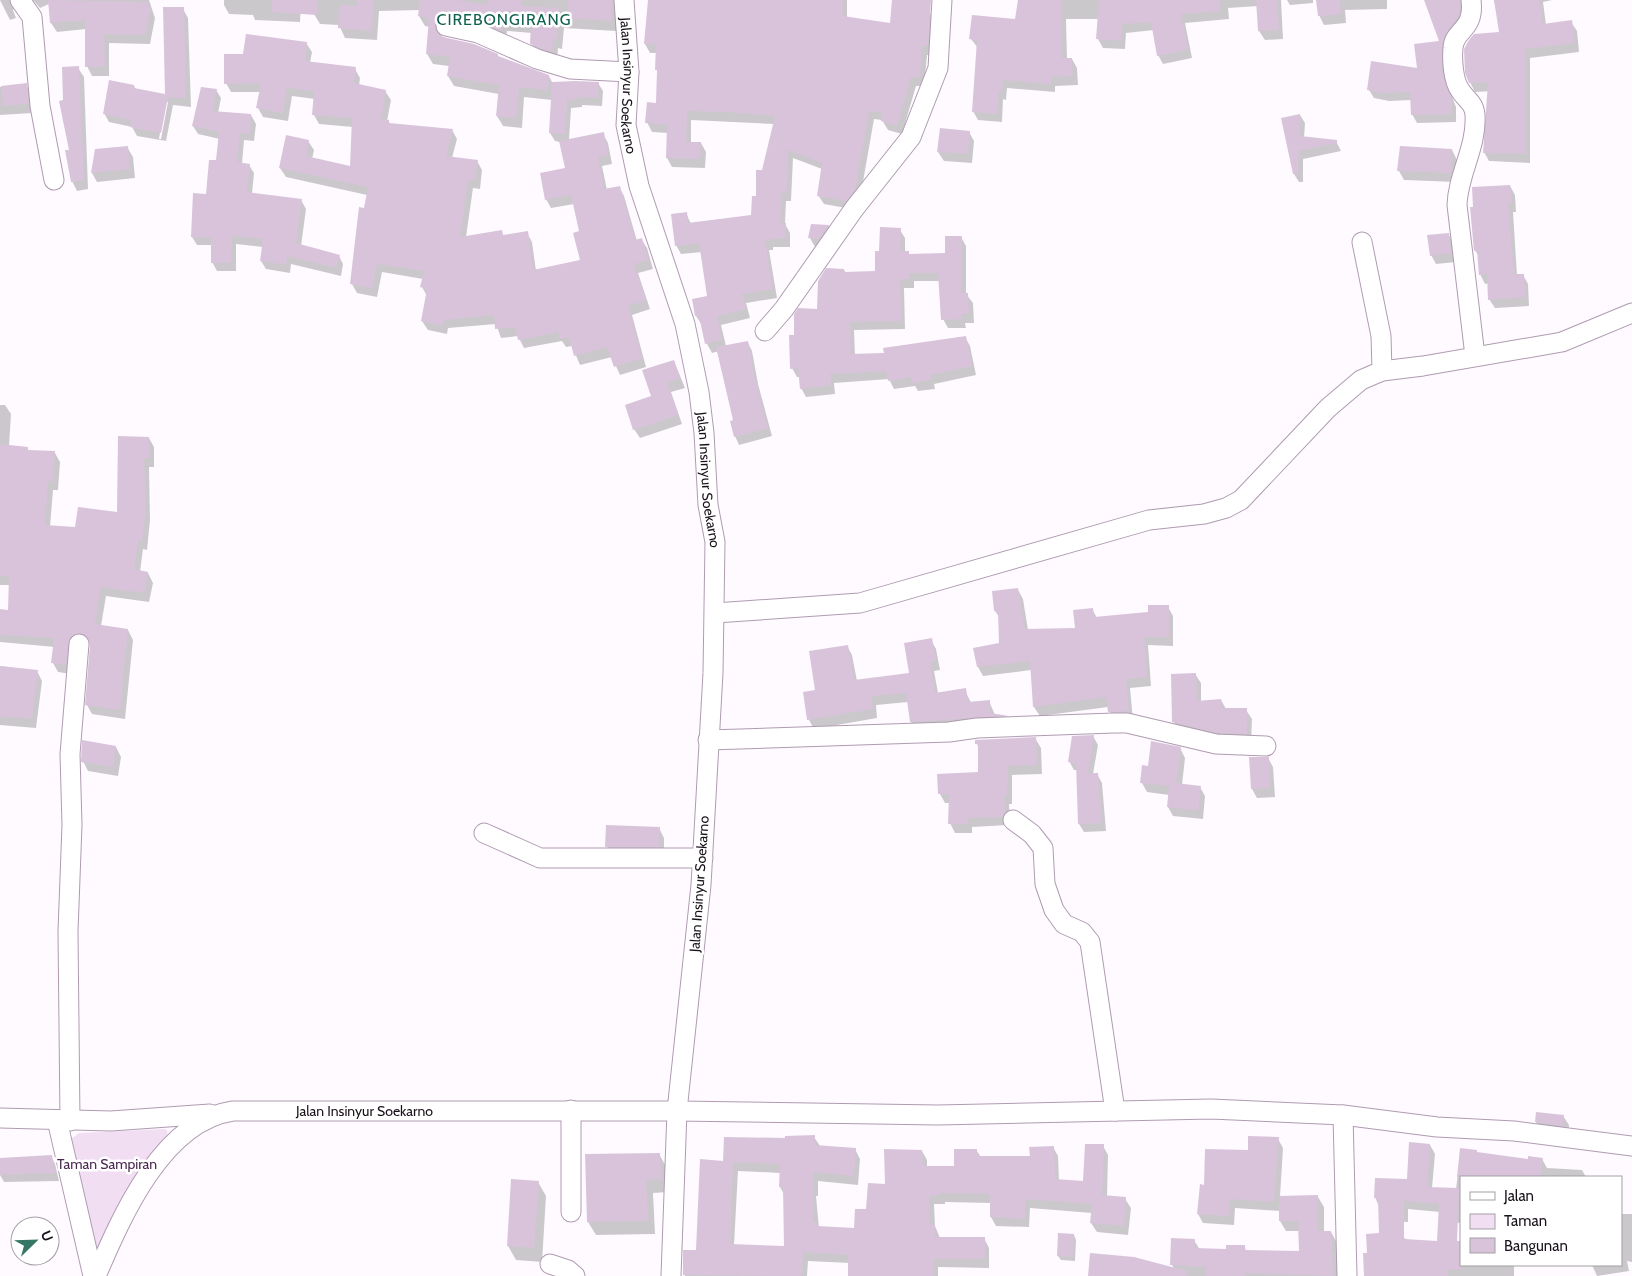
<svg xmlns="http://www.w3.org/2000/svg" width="1632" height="1276" font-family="Cabin,sans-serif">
	<rect width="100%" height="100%" fill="#fefaff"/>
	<path fill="#f1def3" d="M 164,1129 L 167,1130 L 168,1137 L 124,1196 L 100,1247 L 97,1249 L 93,1247 L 71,1139 L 79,1133 Z"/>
	<path fill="#0003" fill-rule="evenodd" d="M 0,0 L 18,0 L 13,10 L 16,18 L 10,20 Z
		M 33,0 L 149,0 L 155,18 L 150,44 L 109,43 L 109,76 L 92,76 L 87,66 L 86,29 L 57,32 L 51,23 L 49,4 L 40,8 Z
		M 224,0 L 301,0 L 300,22 L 255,20 L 253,15 L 229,14 L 224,5 Z
		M 316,0 L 618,0 L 616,31 L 564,28 L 562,49 L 558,48 L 557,61 L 537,54 L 531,43 L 532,33 L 507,31 L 506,40 L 448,25 L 440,36 L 549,76 L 553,84 L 598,83 L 603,91 L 602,106 L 582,105 L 582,107 L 571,108 L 569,140 L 603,134 L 608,143 L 612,164 L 602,166 L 607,190 L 619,187 L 624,196 L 637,241 L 641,239 L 647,248 L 653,269 L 638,273 L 650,309 L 632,315 L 646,367 L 620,375 L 612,357 L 580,365 L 572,346 L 566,347 L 562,341 L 524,348 L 518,336 L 501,338 L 496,324 L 448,328 L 447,334 L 428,330 L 422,321 L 427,296 L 422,287 L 423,279 L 382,272 L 377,297 L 357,293 L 352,284 L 367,195 L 286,177 L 280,168 L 308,141 L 314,150 L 312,159 L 351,168 L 353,127 L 319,124 L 314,115 L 315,99 L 292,96 L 288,121 L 263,117 L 258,108 L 261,92 L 231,92 L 226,83 L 244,55 L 306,43 L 312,52 L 310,63 L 355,69 L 360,78 L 359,86 L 385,91 L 391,100 L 387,121 L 391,124 L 452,130 L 457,139 L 452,158 L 477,161 L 482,170 L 480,189 L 473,188 L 466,237 L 501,231 L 504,236 L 527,233 L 532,242 L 536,271 L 581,261 L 581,232 L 574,204 L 551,208 L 546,199 L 566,169 L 560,142 L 555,141 L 550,133 L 552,100 L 524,97 L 522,128 L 503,126 L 497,116 L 499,94 L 454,86 L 448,76 L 449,66 L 433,64 L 427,54 L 430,27 L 425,26 L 419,16 L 420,10 L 379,11 L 377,40 L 345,38 L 339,25 L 320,24 L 314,14 Z
		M 649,0 L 847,0 L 847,18 L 891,25 L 929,12 L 935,21 L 933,55 L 927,55 L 924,86 L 916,86 L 902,134 L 888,130 L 882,120 L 874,119 L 860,199 L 851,209 L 824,204 L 818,195 L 822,169 L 793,158 L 791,201 L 786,201 L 785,224 L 790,233 L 790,247 L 773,247 L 773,250 L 769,250 L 777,298 L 746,303 L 750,318 L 721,325 L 726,346 L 748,343 L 752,351 L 758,384 L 772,436 L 739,445 L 735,436 L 735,421 L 719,351 L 712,353 L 707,344 L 702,325 L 696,316 L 709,297 L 702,252 L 681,254 L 676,245 L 686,213 L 691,224 L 753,216 L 774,124 L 691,120 L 691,143 L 701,143 L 706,152 L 705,168 L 672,167 L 667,158 L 668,133 L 652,132 L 647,122 L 657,104 L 658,72 L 657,53 L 650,53 L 645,44 Z
		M 1018,0 L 1281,0 L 1283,39 L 1265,40 L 1259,31 L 1258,6 L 1228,8 L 1229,19 L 1185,23 L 1192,58 L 1163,64 L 1158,55 L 1154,30 L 1126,33 L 1125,49 L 1103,48 L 1098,39 L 1099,19 L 1066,19 L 1067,59 L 1072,59 L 1077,68 L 1078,85 L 1055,86 L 1055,92 L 1007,88 L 1006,100 L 1003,99 L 1002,122 L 978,120 L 973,111 L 978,48 L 971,39 L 1017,21 Z
		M 1287,0 L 1313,0 L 1313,3 L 1290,5 Z
		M 1317,0 L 1387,0 L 1387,9 L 1345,10 L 1346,23 L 1324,25 L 1319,15 Z
		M 1426,0 L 1462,0 L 1464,7 L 1446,81 L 1456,107 L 1456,122 L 1417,123 L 1412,114 L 1412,100 L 1389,101 L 1374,98 L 1369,90 L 1418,69 L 1440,42 Z
		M 1494,0 L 1552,0 L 1543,2 L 1546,25 L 1571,22 L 1577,31 L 1579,52 L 1530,58 L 1530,163 L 1489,161 L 1484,152 L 1501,33 Z
		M 183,9 L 188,18 L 191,107 L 173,105 L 166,141 L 137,136 L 132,127 L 109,122 L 104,113 L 134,86 L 136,90 L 166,96 ZM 165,102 L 168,102 L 161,139 L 159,139 Z
		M 1473,37 L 1493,91 L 1475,92 L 1470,82 Z
		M 78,68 L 84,77 L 88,189 L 77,191 L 72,181 L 65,101 Z
		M 26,85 L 31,93 L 33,113 L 0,115 L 0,87 Z
		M 216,90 L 221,98 L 218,113 L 251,115 L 256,124 L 254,141 L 244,140 L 242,164 L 249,165 L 254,173 L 252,194 L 301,200 L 306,209 L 301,246 L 339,256 L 343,264 L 341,276 L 291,264 L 290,273 L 266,269 L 261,261 L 263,247 L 236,244 L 236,271 L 217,271 L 212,262 L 213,245 L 197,245 L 192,237 L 218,162 L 220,139 L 198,134 L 193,126 Z
		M 1300,115 L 1305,123 L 1304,138 L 1336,141 L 1341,151 L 1303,159 L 1303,182 L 1299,182 L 1294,174 Z
		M 969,132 L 974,141 L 972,163 L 944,161 L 938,152 Z
		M 127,147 L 133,157 L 135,178 L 97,182 L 92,173 Z
		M 1452,150 L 1457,160 L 1456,182 L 1404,180 L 1399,171 Z
		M 1510,186 L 1515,195 L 1516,212 L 1513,212 L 1517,275 L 1523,275 L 1528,284 L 1529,306 L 1495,308 L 1489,299 L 1489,283 L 1485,284 L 1480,274 L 1479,257 L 1475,250 L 1473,230 L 1473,188 Z
		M 812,225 L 829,226 L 834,235 L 825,248 L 815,247 L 810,238 Z
		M 900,230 L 905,238 L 905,252 L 910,255 L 946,254 L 961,237 L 966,246 L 966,294 L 973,303 L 974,323 L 965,323 L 966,328 L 948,328 L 943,319 L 940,281 L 914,281 L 914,288 L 904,288 L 905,329 L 854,330 L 855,355 L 885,354 L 965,337 L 970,346 L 976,375 L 934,384 L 935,389 L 918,391 L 915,386 L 894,389 L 889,379 L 834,383 L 835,394 L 806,397 L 801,388 L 800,377 L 797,377 L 792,368 L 795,336 L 818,310 L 844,270 L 846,273 L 876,273 L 880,252 Z
		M 1448,234 L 1454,243 L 1456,262 L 1436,264 L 1431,255 Z
		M 674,361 L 685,388 L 671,392 L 682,424 L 640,438 L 634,429 Z
		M 0,405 L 5,405 L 11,414 L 9,446 L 27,448 L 29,451 L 55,453 L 60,462 L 58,490 L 53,490 L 50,527 L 76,528 L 118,514 L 149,438 L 154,447 L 154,467 L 149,467 L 150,520 L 147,550 L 143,549 L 140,572 L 148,573 L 153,583 L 149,602 L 106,596 L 101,626 L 128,630 L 133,640 L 125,719 L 92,714 L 87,705 L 91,644 L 80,643 L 71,674 L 58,672 L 53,663 L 55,647 L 0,642 L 0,610 L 9,612 L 10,585 L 0,585 Z
		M 1018,590 L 1023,599 L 1028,630 L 1076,629 L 1092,609 L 1097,618 L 1150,613 L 1168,607 L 1173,616 L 1173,646 L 1148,645 L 1151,686 L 1130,688 L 1133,720 L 1114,721 L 1108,707 L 1040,716 L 1034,707 L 1031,670 L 983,676 L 978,667 L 1000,644 L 1000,618 L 995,611 Z
		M 931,640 L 936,649 L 940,670 L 934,671 L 938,693 L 965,690 L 971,703 L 989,701 L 995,715 L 1008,717 L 1012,725 L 917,731 L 911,722 L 908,702 L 876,705 L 877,718 L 814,729 L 809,720 L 805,693 L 817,691 L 847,646 L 852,655 L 857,681 L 911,674 Z
		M 0,666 L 37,671 L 42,681 L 36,728 L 0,725 Z
		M 1195,674 L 1201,683 L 1201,702 L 1221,700 L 1226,709 L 1246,710 L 1252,719 L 1251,743 L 1179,731 L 1174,722 Z
		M 1093,736 L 1098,745 L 1093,774 L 1097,774 L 1102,783 L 1106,831 L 1084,832 L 1079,824 L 1077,770 L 1074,770 L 1069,761 Z
		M 1035,738 L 1041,748 L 1042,774 L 1012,775 L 1012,804 L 1009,804 L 1010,822 L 1008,825 L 972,827 L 972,833 L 955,833 L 950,823 L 950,803 L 945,803 L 940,794 L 980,773 L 979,748 L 977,744 Z
		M 116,747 L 121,757 L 118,776 L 88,771 L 83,761 Z
		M 1180,748 L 1185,758 L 1182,785 L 1200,787 L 1205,796 L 1203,819 L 1173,816 L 1168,807 L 1169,795 L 1147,792 L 1142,783 L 1149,767 Z
		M 1268,758 L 1273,767 L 1275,797 L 1257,798 L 1252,789 Z
		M 659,828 L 664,838 L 664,856 L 612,856 L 607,846 Z
		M 1563,1116 L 1569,1125 L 1568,1135 L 1541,1131 L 1536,1122 Z
		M 814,1137 L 820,1146 L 855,1149 L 860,1159 L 858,1185 L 818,1181 L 818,1196 L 816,1196 L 819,1228 L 855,1230 L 886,1185 L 922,1151 L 927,1160 L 927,1167 L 955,1168 L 976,1150 L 981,1157 L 1031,1158 L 1053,1147 L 1058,1156 L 1059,1181 L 1084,1183 L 1103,1146 L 1108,1155 L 1107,1197 L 1125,1199 L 1131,1208 L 1128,1235 L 1097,1232 L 1091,1223 L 1092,1213 L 1030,1208 L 1029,1227 L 996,1226 L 991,1217 L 991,1203 L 945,1202 L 945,1204 L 934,1204 L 935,1226 L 940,1238 L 984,1238 L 989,1248 L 989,1268 L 938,1267 L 938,1276 L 849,1276 L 850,1263 L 808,1261 L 807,1276 L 685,1276 L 684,1252 L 697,1251 L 724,1162 L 787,1140 ZM 738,1171 L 781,1173 L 780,1187 L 784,1194 L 786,1247 L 734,1245 Z
		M 1278,1139 L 1283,1148 L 1280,1197 L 1318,1197 L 1324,1207 L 1324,1232 L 1331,1232 L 1337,1243 L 1341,1276 L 1178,1276 L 1172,1265 L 1194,1240 L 1200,1250 L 1227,1250 L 1244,1246 L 1247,1252 L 1300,1252 L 1300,1231 L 1286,1231 L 1280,1221 L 1280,1211 L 1235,1208 L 1234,1225 L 1203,1223 L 1198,1214 L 1205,1186 L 1249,1151 Z
		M 1430,1145 L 1435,1154 L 1432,1188 L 1456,1189 L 1461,1149 L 1478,1154 L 1529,1161 L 1542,1159 L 1547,1168 L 1582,1170 L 1586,1177 L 1461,1177 L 1461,1223 L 1445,1222 L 1440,1212 L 1408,1209 L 1408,1222 L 1385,1221 L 1375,1197 L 1408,1180 Z
		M 659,1154 L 667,1168 L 668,1192 L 653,1193 L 655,1234 L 596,1235 L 588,1222 Z
		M 51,1156 L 55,1164 L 59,1181 L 4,1182 L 0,1175 L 0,1160 Z
		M 512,1180 L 538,1182 L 546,1196 L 542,1262 L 516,1260 L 508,1246 Z
		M 1621,1214 L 1632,1214 L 1632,1262 L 1627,1261 L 1629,1271 L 1597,1276 L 1592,1265 L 1621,1265 Z
		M 1059,1235 L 1074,1235 L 1076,1240 L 1075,1261 L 1061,1260 L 1058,1256 Z
		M 1404,1238 L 1461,1265 L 1514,1265 L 1514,1276 L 1366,1276 Z"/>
	<path fill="#d8c3db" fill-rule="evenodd" d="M 48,0 L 148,2 L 148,7 L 151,7 L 145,35 L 104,34 L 105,67 L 85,67 L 85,20 L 50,23 Z
		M 272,0 L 318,0 L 317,15 L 272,12 Z
		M 357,0 L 373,0 L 372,31 L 338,28 L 339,5 L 357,6 Z
		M 420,0 L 456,0 L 487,5 L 488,0 L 521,0 L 521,6 L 559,8 L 557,39 L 553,39 L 552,52 L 530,44 L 531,24 L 502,21 L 501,31 L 481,22 L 448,15 L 438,18 L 435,24 L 435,30 L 443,37 L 474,44 L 498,54 L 498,56 L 549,75 L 548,90 L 519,87 L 516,118 L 496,116 L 499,85 L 447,76 L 450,57 L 426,54 L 429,18 L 418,16 Z
		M 568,0 L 612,0 L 611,21 L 567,18 Z
		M 648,0 L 843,0 L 843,16 L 890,23 L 892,0 L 931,0 L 928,46 L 922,46 L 920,78 L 911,77 L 897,126 L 881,121 L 881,112 L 869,111 L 855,190 L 846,201 L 817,196 L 822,163 L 788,150 L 787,193 L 782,192 L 780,223 L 786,223 L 785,238 L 769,239 L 769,241 L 765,241 L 773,289 L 742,294 L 746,309 L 717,316 L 722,340 L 705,344 L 699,316 L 695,316 L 692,299 L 707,296 L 699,243 L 675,246 L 671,214 L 687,212 L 688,223 L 751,215 L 752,196 L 756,196 L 756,170 L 762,170 L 775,116 L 727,112 L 687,111 L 686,142 L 701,142 L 700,159 L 666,158 L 667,125 L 645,123 L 647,102 L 656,103 L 657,70 L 655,70 L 656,45 L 644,44 Z
		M 1018,0 L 1061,0 L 1062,58 L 1072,58 L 1073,76 L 1051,77 L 1051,84 L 1003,80 L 1001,91 L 999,91 L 997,114 L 972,112 L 977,40 L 969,39 L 972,15 L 1015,19 Z
		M 1099,0 L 1220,0 L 1220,11 L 1181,14 L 1188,50 L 1157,56 L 1151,22 L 1122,24 L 1121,41 L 1096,39 Z
		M 1256,0 L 1277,0 L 1279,30 L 1258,31 Z
		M 1316,0 L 1340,0 L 1341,14 L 1318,16 Z
		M 1424,0 L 1460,0 L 1459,15 L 1447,32 L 1442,47 L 1442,72 L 1452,98 L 1452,114 L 1411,115 L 1410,92 L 1383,93 L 1367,90 L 1371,61 L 1417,68 L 1414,44 L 1439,41 Z
		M 1494,0 L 1539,0 L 1543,24 L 1572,20 L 1575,43 L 1525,49 L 1526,154 L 1483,153 L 1488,82 L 1469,83 L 1465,73 L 1464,49 L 1469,40 L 1474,34 L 1499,32 Z
		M 163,7 L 184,7 L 186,98 L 168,97 L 161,133 L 130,127 L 131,120 L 103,114 L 109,80 L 134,85 L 134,88 L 165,94 Z
		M 246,34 L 307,42 L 305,61 L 356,67 L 354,83 L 386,90 L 381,119 L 389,120 L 389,123 L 453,129 L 446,156 L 478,160 L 475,180 L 468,180 L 460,237 L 502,230 L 503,235 L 528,231 L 533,270 L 580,260 L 573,233 L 579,231 L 571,195 L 545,200 L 540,173 L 565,168 L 559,141 L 604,132 L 608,155 L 598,157 L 604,189 L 620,186 L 635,240 L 642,238 L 648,260 L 634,264 L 646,300 L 628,306 L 642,358 L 614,367 L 607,347 L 574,356 L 569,337 L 560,339 L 558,332 L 518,340 L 515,327 L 495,329 L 494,315 L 444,320 L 442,326 L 421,321 L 427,289 L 420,287 L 424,271 L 377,264 L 372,288 L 350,284 L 359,207 L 364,208 L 368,187 L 279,168 L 286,135 L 309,140 L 306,156 L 350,166 L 352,118 L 312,115 L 314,91 L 287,88 L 283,113 L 256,108 L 261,83 L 224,84 L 224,54 L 243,54 Z
		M 79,66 L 84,180 L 71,182 L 65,150 L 69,150 L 59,101 L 63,100 L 62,67 Z
		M 576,81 L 599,82 L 598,98 L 578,97 L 578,99 L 567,100 L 565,134 L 549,133 L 552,82 Z
		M 27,83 L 29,104 L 3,106 L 1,86 Z
		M 201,87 L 217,89 L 212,111 L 251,114 L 250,134 L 240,133 L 237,162 L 250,164 L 247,192 L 302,199 L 296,243 L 340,255 L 336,268 L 287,256 L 286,265 L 260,261 L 263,239 L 232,236 L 231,263 L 211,263 L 211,238 L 191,237 L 193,193 L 206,194 L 209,160 L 216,160 L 219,132 L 192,126 Z
		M 1300,114 L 1300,136 L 1337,140 L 1337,143 L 1299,151 L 1298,174 L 1293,174 L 1281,118 Z
		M 940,128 L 970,131 L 968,154 L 937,152 Z
		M 128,146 L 130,169 L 91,173 L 95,149 Z
		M 1400,146 L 1452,149 L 1451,173 L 1397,171 Z
		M 1510,185 L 1512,203 L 1508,204 L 1514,274 L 1524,274 L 1525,297 L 1488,300 L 1487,274 L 1479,275 L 1477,250 L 1474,251 L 1470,207 L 1473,207 L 1472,187 Z
		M 811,224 L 829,225 L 819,239 L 808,238 Z
		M 880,227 L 901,228 L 900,251 L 909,251 L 909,254 L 945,253 L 945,236 L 962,236 L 961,293 L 968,293 L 969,314 L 961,314 L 962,319 L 941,320 L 938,273 L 909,273 L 909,279 L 900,279 L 901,321 L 850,322 L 851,354 L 884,353 L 883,348 L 966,336 L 972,366 L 930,375 L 931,380 L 911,383 L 911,377 L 888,381 L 886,371 L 830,374 L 831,385 L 800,389 L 798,368 L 790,369 L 789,335 L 794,335 L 794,314 L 798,308 L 817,309 L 818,281 L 826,268 L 844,269 L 844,272 L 875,271 L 875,251 L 879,251 Z
		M 1449,233 L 1451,253 L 1430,256 L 1427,235 Z
		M 748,341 L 754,375 L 768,428 L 734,437 L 730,421 L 733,420 L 716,347 Z
		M 674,360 L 680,379 L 667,383 L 678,415 L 633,430 L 625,405 L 651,396 L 642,370 Z
		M 118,436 L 149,437 L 149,458 L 144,458 L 146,510 L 142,541 L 138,540 L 134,569 L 148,572 L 144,593 L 101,587 L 95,624 L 128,629 L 120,710 L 85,705 L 90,645 L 85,635 L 75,634 L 70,638 L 66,665 L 51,663 L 54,638 L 0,635 L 0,609 L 8,610 L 9,576 L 0,576 L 0,444 L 28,447 L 28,450 L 55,451 L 53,481 L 48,481 L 45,525 L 75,527 L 78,507 L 117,512 Z
		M 1018,588 L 1025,629 L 1075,628 L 1073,610 L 1093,608 L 1094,617 L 1148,612 L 1148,605 L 1169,605 L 1169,637 L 1144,637 L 1147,677 L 1126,679 L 1129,711 L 1108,712 L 1106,697 L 1033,707 L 1030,661 L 977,667 L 973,648 L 999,643 L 998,611 L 994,611 L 992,591 Z
		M 932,638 L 936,660 L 930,662 L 935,693 L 966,688 L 968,702 L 990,700 L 990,713 L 1009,716 L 910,722 L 906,693 L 871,696 L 873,709 L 807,720 L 803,692 L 815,690 L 809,651 L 848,645 L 854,680 L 909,673 L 904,643 Z
		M 0,666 L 38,670 L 32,719 L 0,716 Z
		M 1196,673 L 1197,701 L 1221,699 L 1222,708 L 1247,708 L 1247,734 L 1218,733 L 1172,722 L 1171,674 Z
		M 1094,735 L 1088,773 L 1098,773 L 1102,823 L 1078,824 L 1076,763 L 1068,762 L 1072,736 Z
		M 1036,737 L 1037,765 L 1008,766 L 1007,795 L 1004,795 L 1005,812 L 1003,817 L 968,818 L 968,824 L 948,824 L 949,794 L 938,794 L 937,774 L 978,772 L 978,744 L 975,744 L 975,740 Z
		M 82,740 L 116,746 L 113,767 L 81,762 Z
		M 1151,741 L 1181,747 L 1176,783 L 1201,786 L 1198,811 L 1167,807 L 1169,786 L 1140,783 L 1142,765 L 1148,766 Z
		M 1249,757 L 1269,757 L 1270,788 L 1251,789 Z
		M 606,825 L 660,827 L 659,847 L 605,847 Z
		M 1536,1112 L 1564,1115 L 1563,1126 L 1535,1122 Z
		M 815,1135 L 815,1145 L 856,1148 L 854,1176 L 814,1172 L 813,1222 L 817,1222 L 817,1226 L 854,1228 L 855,1209 L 866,1209 L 868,1183 L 885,1184 L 884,1149 L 922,1150 L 923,1166 L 954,1166 L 954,1149 L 977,1149 L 977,1156 L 1030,1156 L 1029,1147 L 1054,1146 L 1055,1179 L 1083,1181 L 1085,1144 L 1104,1144 L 1102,1195 L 1126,1197 L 1124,1226 L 1090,1223 L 1092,1204 L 1025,1199 L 1025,1219 L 990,1217 L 990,1194 L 940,1193 L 940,1195 L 929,1196 L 930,1224 L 935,1224 L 935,1237 L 985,1237 L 985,1259 L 934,1259 L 934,1276 L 848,1276 L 848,1255 L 803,1252 L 802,1276 L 683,1275 L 683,1250 L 696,1250 L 700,1159 L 723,1161 L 724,1137 L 785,1138 L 785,1136 ZM 733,1162 L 780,1164 L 779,1187 L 783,1187 L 784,1246 L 730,1244 Z
		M 1248,1136 L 1279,1137 L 1274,1202 L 1230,1199 L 1229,1216 L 1197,1214 L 1200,1184 L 1204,1185 L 1205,1149 L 1248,1150 Z
		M 1409,1142 L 1430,1144 L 1427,1187 L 1459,1188 L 1457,1241 L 1461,1241 L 1461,1270 L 1448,1269 L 1448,1276 L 1364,1276 L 1363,1253 L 1367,1253 L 1366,1234 L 1379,1233 L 1378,1198 L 1374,1198 L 1375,1178 L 1407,1179 ZM 1404,1201 L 1439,1204 L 1437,1241 L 1404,1239 Z
		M 1460,1148 L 1477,1150 L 1477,1152 L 1528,1159 L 1528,1156 L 1543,1158 L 1540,1177 L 1457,1177 Z
		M 660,1153 L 661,1179 L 646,1180 L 648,1221 L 587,1222 L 585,1154 Z
		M 52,1155 L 55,1173 L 0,1175 L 0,1158 Z
		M 511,1179 L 539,1181 L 534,1248 L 507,1246 Z
		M 1318,1195 L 1318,1231 L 1331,1231 L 1333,1276 L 1245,1273 L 1245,1276 L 1206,1276 L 1206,1267 L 1170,1265 L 1171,1238 L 1195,1239 L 1195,1248 L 1226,1249 L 1226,1245 L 1245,1245 L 1245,1250 L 1299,1251 L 1298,1221 L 1279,1221 L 1279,1196 Z
		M 1058,1233 L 1074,1234 L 1073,1257 L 1057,1256 Z
		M 1090,1253 L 1134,1257 L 1187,1271 L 1186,1276 L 1088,1276 Z"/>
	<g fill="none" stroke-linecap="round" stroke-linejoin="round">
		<defs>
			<g id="minor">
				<path d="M 20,0 L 32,17 L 40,106 L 54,180"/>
				<path id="s1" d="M 624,0 L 629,72 L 626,125 L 639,186 L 685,324 L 699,392 L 704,433 L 708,505 L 715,542 L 713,673 L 701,885 L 677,1111 L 671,1276"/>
				<path d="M 1471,0 C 1475,31 1454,29 1453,48 C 1452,60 1453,80 1460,90 C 1466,100 1474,102 1475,115 C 1477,147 1458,174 1457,205 L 1475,356"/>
				<path d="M 446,26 L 478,33 L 537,59 L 570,69 L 629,72"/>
				<path d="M 1362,242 L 1381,336 L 1382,371"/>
				<path d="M 765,331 L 784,309 L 854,209 L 911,137 L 938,68 L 942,0"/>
				<path d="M 715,613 L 860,603 L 1149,520 L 1204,514 L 1226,508 L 1241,500 L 1328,408 L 1361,380 L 1382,371 L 1423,366 L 1562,342 L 1632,313"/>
				<path d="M 708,740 L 949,732 L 977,728 L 1114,723 L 1127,723 L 1216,744 L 1266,746"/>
				<path d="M 1013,820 L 1032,834 L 1043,848 L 1045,884 L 1054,910 L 1064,924 L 1082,932 L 1090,942 L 1115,1111"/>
				<path d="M 484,833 L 540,858 L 703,858"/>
				<path d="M 571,1110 L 571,1212"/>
				<path d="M 1343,1115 L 1347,1276"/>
				<path d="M 0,1118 L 111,1121 L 210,1114"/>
				<path d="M 57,1120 L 93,1276"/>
				<path d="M 70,1121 L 68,931 L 72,825 L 70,754 L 79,644"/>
				<path d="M 550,1264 L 568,1270 L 575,1276"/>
				<path id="s2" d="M 96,1276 C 121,1218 162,1121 233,1111 L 677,1111 L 938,1115 L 1211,1109 L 1343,1115 L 1437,1127 L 1514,1131 L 1632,1146"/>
			</g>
		</defs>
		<use href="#minor" stroke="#af9bb1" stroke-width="21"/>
		<use href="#minor" stroke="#fff" stroke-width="19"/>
	</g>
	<g text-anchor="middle" stroke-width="5" stroke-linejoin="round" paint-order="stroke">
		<g font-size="14" fill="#181119" stroke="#fff">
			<text dy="5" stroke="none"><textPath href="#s1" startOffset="86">Jalan Insinyur Soekarno</textPath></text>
			<text dy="5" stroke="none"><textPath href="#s1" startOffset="491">Jalan Insinyur Soekarno</textPath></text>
			<text transform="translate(699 884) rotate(-86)" y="5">Jalan Insinyur Soekarno</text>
			<text dy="5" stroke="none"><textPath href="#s2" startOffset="355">Jalan Insinyur Soekarno</textPath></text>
		</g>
		<g font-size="14" fill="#4a274f" stroke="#fff">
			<text x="107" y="1169">Taman Sampiran</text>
		</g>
		<g font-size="16" letter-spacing="1" fill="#0f614e" stroke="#fff">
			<text x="504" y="25">CIREBONGIRANG</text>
		</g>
	</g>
	<rect x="1460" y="1176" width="162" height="90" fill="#ffffff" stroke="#a3a0a3"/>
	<rect x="1470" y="1192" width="25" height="8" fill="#ffffff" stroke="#a3a0a3"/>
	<text x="1504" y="1201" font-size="15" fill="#181119">Jalan</text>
	<rect x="1470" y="1214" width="25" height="15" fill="#f1def3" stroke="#a3a0a3"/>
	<text x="1504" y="1226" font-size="15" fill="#181119">Taman</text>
	<rect x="1470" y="1238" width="25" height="15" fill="#d8c3db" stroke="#a3a0a3"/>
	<text x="1504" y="1251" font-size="15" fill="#181119">Bangunan</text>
	<g transform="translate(35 1241) rotate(67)"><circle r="24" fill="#ffffff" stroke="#a3a0a3"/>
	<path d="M0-4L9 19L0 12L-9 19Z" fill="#367664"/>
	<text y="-8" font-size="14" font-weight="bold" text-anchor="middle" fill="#181119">U</text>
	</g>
</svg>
